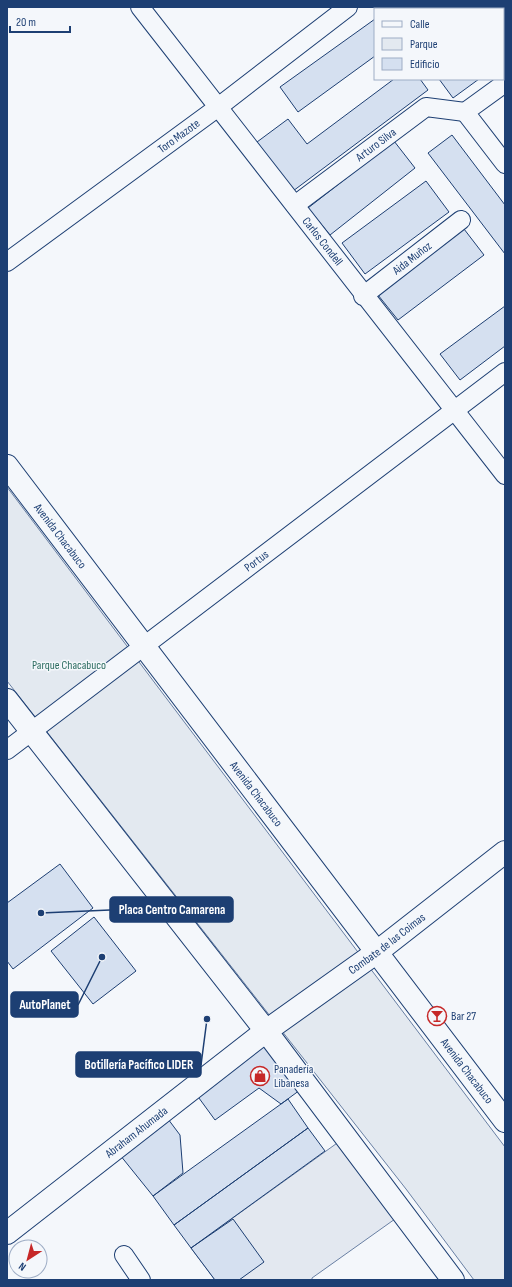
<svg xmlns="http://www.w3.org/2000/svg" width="512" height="1287" font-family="'Sofia Sans Condensed',sans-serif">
	<rect width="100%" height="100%" fill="#f4f7fb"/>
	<path fill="#e3e9f0" stroke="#687fa3" d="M 7,487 L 505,1147 L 505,1280 L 474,1280 L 406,1189 L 7,681 Z"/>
	<path fill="#e3e8f0" stroke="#687fa3" d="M 340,1141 L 395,1219 L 312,1278 L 312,1280 L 215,1280 L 191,1248 Z"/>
	<path fill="#d5e0f0" stroke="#1d3f73" d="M 394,7 L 446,7 L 443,9 L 392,9 Z
		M 375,19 L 375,56 L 298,112 L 280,87 Z
		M 505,20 L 505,60 L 503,62 L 503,22 Z
		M 394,79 L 420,79 L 428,90 L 293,191 L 257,142 L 288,119 L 307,144 Z
		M 439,79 L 479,79 L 453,98 Z
		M 452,135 L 505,205 L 505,254 L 428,153 Z
		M 394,141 L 415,168 L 330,235 L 308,208 Z
		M 426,181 L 449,212 L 365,274 L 342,243 Z
		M 464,229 L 484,255 L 398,320 L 378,295 Z
		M 505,306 L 505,346 L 460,380 L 440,354 Z
		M 60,864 L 93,908 L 13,969 L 7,961 L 7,903 Z
		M 94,917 L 136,971 L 93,1004 L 51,951 Z
		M 265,1043 L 300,1090 L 281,1104 L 259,1088 L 215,1120 L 196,1094 Z
		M 288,1099 L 308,1128 L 174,1225 L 153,1196 Z
		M 168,1119 L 180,1135 L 183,1173 L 153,1196 L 120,1155 Z
		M 308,1128 L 325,1151 L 191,1248 L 174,1225 Z
		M 233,1219 L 264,1262 L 239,1280 L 215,1280 L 191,1248 Z"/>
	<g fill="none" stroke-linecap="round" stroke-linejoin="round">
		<defs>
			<g id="minor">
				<path id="s1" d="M 140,7 L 505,475"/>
				<path d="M 505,83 L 465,112 L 505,164"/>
				<path id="s2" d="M 295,205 L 426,107 L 465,112"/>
				<path id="s3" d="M 7,262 L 217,108 L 348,7"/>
				<path id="s4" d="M 363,296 L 461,220"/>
				<path id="s5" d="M 7,750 L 505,372"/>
				<path d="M 124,1255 L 141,1280"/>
			</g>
			<g id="tertiary">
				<path id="s6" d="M 7,1233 L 266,1031"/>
			</g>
			<g id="secondary">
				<path id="s7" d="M 266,1031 L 377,952 L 505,852"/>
			</g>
			<g id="primary">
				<path id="s8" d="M 7,466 L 505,1121"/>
				<path d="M 7,700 L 266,1031 L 453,1280"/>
			</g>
		</defs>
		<use href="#minor" stroke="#1d3f73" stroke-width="20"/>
		<use href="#tertiary" stroke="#1d3f73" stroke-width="24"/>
		<use href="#secondary" stroke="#1d3f73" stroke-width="24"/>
		<use href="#primary" stroke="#1d3f73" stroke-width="24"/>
		<use href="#minor" stroke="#f4f7fb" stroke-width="18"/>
		<use href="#tertiary" stroke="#f4f7fb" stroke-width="22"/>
		<use href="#secondary" stroke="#f4f7fb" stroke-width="22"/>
		<use href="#primary" stroke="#f4f7fb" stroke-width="22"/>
	</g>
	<defs>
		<symbol id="bar-ring" viewBox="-11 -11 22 22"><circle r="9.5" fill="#f4f7fb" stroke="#c62828" stroke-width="1.5"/><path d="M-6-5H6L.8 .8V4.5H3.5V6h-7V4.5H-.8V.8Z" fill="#c62828"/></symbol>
		<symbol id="shop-ring" viewBox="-11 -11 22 22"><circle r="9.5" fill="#f4f7fb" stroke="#c62828" stroke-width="1.5"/><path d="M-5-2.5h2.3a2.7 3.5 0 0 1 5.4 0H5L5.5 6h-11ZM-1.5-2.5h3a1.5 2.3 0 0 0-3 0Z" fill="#c62828"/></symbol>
	</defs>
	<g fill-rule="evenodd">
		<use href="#bar-ring" x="426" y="1005" width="22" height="22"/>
		<use href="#shop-ring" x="249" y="1065" width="22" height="22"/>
	</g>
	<g text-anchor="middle" stroke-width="3" stroke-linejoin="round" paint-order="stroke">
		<g font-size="12" fill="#1d3f73" stroke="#f4f7fb">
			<text dy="4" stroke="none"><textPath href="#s3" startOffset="213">Toro Mazote</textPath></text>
			<text dy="4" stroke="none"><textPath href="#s2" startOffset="101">Arturo Silva</textPath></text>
			<text dy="4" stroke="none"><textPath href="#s1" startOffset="297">Carlos Condell</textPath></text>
			<text dy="4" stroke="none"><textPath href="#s4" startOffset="62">Aida Muñoz</textPath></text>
			<text dy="4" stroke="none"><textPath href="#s8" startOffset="88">Avenida Chacabuco</textPath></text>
			<text dy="4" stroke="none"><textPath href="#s5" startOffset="313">Portus</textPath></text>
			<text dy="4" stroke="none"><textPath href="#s8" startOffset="412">Avenida Chacabuco</textPath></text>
			<text dy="4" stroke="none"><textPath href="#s7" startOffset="149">Combate de las Coimas</textPath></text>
			<text dy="4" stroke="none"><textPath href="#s8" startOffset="760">Avenida Chacabuco</textPath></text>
			<text dy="4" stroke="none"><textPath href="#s6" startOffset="164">Abraham Ahumada</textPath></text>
		</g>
		<g font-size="12" fill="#2c6c60" stroke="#f4f7fb">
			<text x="69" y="669">Parque Chacabuco</text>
		</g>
		<g font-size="12" fill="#1d3f73" stroke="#f4f7fb" text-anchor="start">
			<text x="451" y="1020">Bar 27</text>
			<text x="274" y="1073">Panadería<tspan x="274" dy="14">Libanesa</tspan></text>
		</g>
	</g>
	<path fill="none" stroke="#1d3f73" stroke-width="1.5" d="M41 913L110 910M102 957L78 1005M207 1019L201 1065"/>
	<g fill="#1d3f73" stroke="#f4f7fb" stroke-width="1.5">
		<circle cx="41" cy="913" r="4"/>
		<circle cx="102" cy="957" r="4"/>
		<circle cx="207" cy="1019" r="4"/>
	</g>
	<g fill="#1d3f73" stroke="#1d3f73" stroke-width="1.5">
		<rect x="110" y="897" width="123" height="25" rx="4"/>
		<rect x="11" y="992" width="67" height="25" rx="4"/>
		<rect x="76" y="1052" width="125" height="25" rx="4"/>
	</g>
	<g font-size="13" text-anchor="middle" font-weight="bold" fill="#fff">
		<text x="172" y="914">Placa Centro Camarena</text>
		<text x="45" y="1009">AutoPlanet</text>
		<text x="139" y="1069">Botillería Pacífico LIDER</text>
	</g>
	<rect width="512" height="1287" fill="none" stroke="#1d3f73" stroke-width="16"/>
	<rect x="374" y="8" width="130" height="72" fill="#f4f7fb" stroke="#9eadc5"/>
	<rect x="382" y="21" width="20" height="6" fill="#f4f7fb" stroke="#9eadc5"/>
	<text x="410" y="28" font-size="12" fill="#1d3f73">Calle</text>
	<rect x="382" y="38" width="20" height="12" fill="#e3e9f0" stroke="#9eadc5"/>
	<text x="410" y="48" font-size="12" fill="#1d3f73">Parque</text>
	<rect x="382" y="58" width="20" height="12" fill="#d5e0f0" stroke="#9eadc5"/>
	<text x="410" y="68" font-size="12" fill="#1d3f73">Edificio</text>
	<g transform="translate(28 1259) rotate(216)"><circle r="19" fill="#f4f7fb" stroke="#9eadc5"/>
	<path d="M0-3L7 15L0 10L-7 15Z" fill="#c62828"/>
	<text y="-6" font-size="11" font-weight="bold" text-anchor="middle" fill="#1d3f73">N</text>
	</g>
	<path d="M10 26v6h60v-6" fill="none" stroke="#1d3f73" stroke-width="2"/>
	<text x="16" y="26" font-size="12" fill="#1d3f73" stroke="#f4f7fb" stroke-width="3" paint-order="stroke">20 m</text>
</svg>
